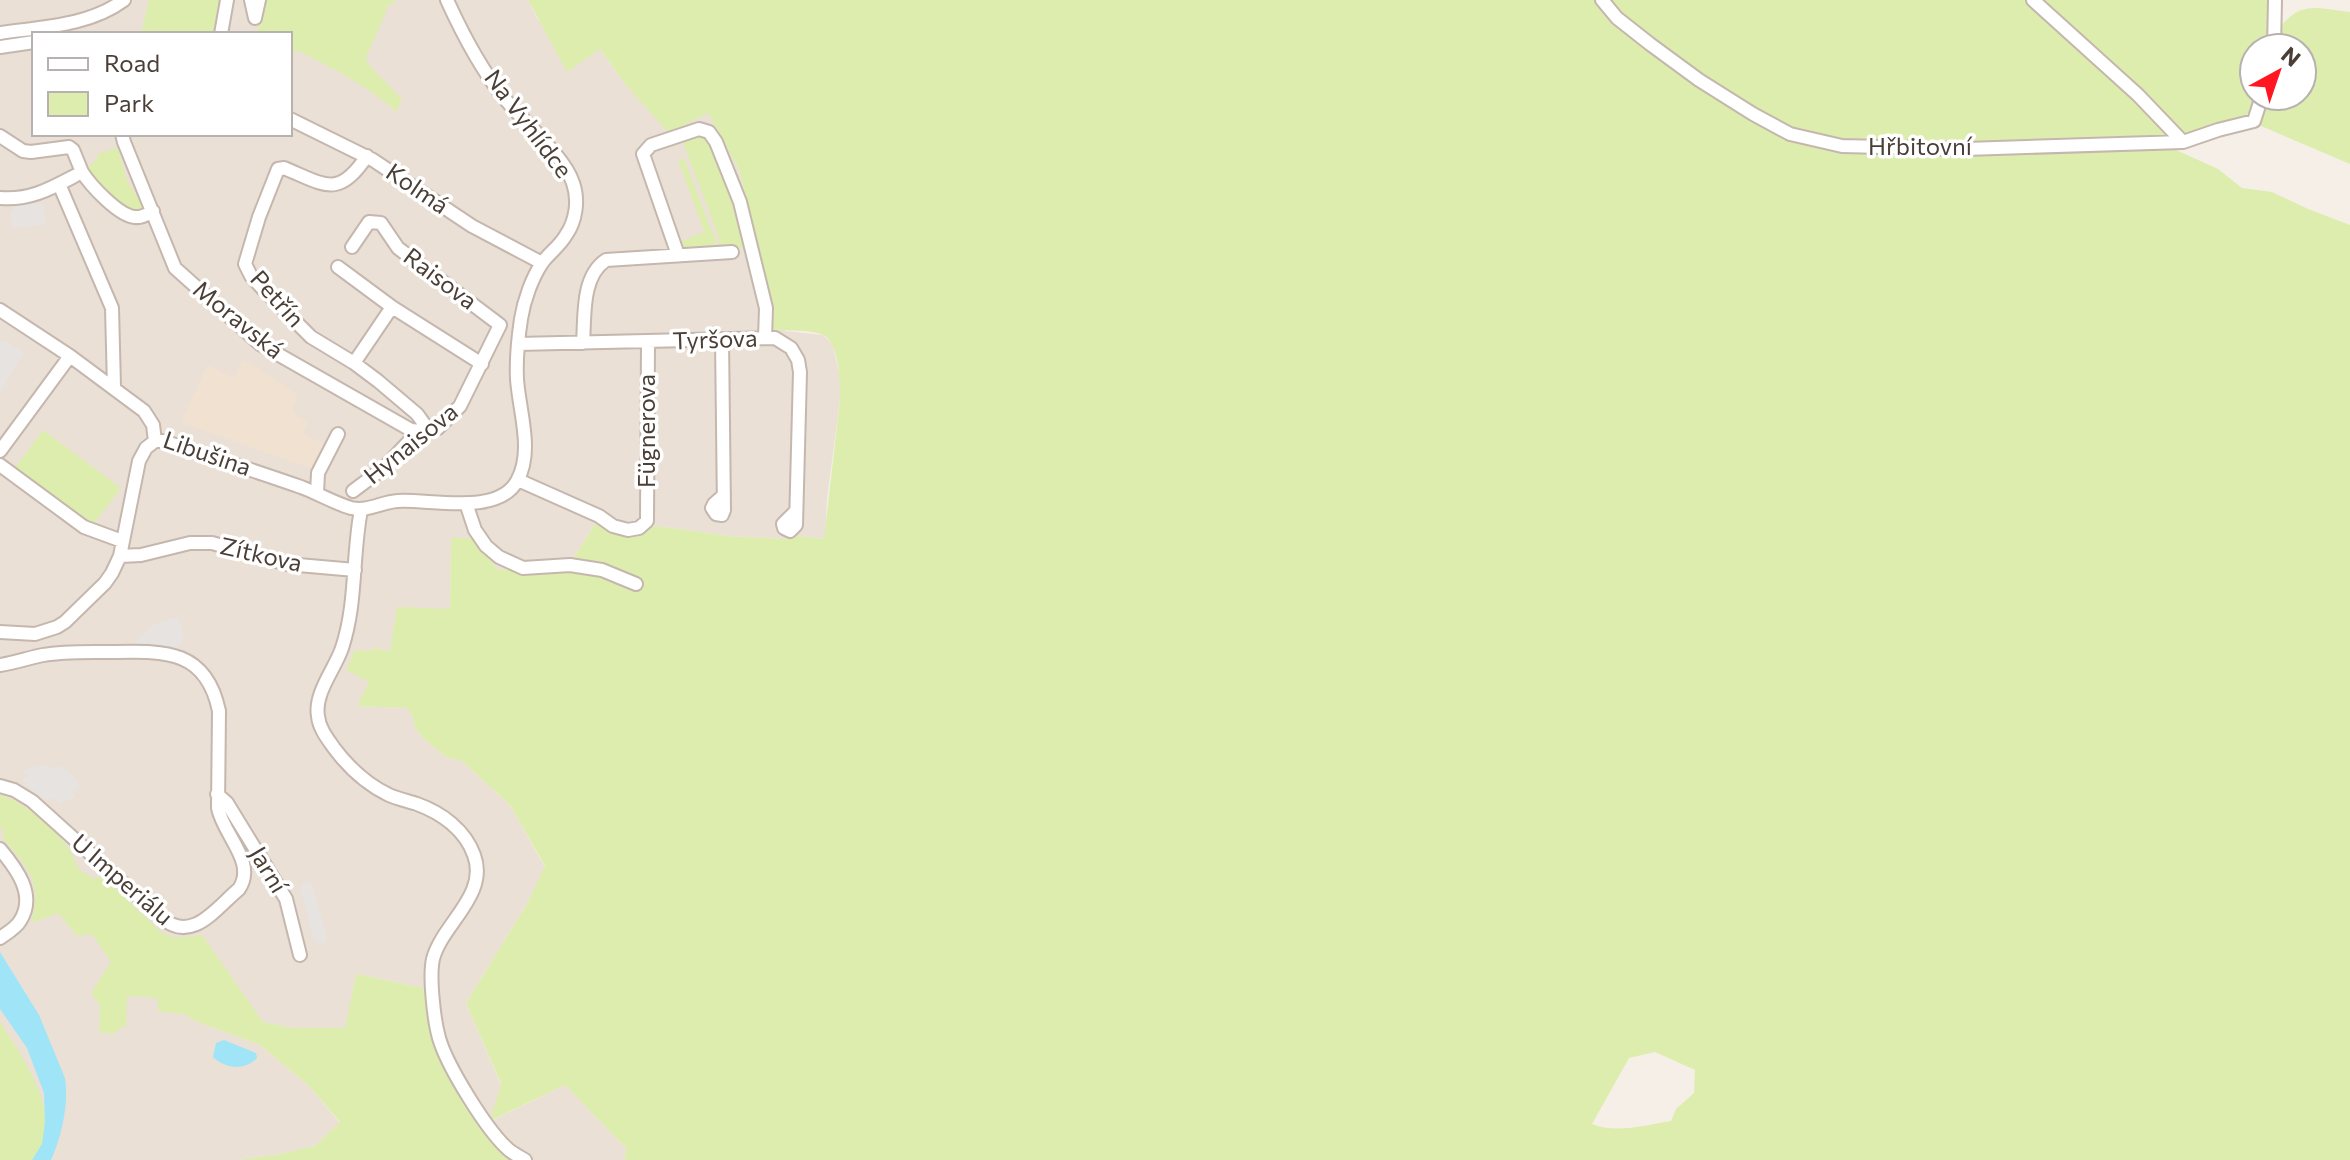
<svg xmlns="http://www.w3.org/2000/svg" width="2350" height="1160" font-family="Commissioner,sans-serif">
	<rect width="100%" height="100%" fill="#f6efe8"/>
	<path fill="#eae0d6" fill-rule="evenodd" d="M 0,0 L 528,0 L 538,20 L 600,49 L 625,84 L 705,113 L 708,112 L 739,170 L 756,238 L 785,331 L 823,335 L 832,344 L 834,350 L 840,377 L 840,400 L 827,499 L 825,539 L 799,536 L 783,539 L 729,536 L 656,526 L 632,536 L 621,535 L 597,521 L 571,562 L 498,570 L 473,538 L 451,538 L 450,610 L 390,652 L 373,648 L 372,651 L 364,652 L 369,682 L 358,706 L 407,708 L 413,717 L 415,728 L 423,738 L 446,757 L 462,761 L 510,805 L 545,867 L 527,904 L 466,1003 L 501,1085 L 491,1121 L 565,1085 L 626,1148 L 625,1160 L 513,1160 L 496,1147 L 447,1072 L 433,1041 L 423,988 L 356,974 L 346,1028 L 293,1028 L 189,1008 L 190,1019 L 260,1045 L 307,1084 L 340,1123 L 315,1146 L 281,1154 L 238,1160 L 27,1160 L 0,1023 ZM 34,34 L 290,34 L 290,134 L 34,134 Z"/>
	<path fill="#f0e1d1" d="M 242,361 L 246,361 L 295,393 L 297,400 L 292,409 L 297,417 L 308,422 L 303,433 L 329,447 L 319,466 L 310,468 L 182,423 L 183,416 L 208,365 L 234,378 Z"/>
	<path fill="#ddedad" fill-rule="evenodd" d="M 149,0 L 224,0 L 217,34 L 141,34 Z
		M 261,0 L 394,0 L 395,4 L 389,4 L 366,58 L 369,65 L 402,99 L 396,112 C 369,86 333,69 299,51 L 290,53 L 290,34 L 257,34 Z
		M 528,0 L 2268,0 L 2282,25 C 2302,0 2321,9 2350,12 L 2350,164 L 2261,126 L 2256,105 L 2239,123 L 2183,136 L 2179,132 L 2164,135 L 2174,149 L 2218,169 L 2242,188 L 2272,192 L 2308,209 L 2350,225 L 2350,1160 L 625,1160 L 626,1148 L 565,1085 L 490,1121 L 501,1084 L 466,1003 L 527,904 L 545,866 L 510,805 L 462,761 L 446,757 L 423,738 L 415,728 L 413,717 L 407,708 L 357,706 L 369,682 L 346,670 L 355,650 L 372,651 L 372,648 L 390,651 L 397,607 L 450,609 L 451,538 L 473,538 L 498,570 L 571,562 L 597,521 L 621,535 L 632,536 L 656,526 L 729,536 L 783,539 L 799,536 L 824,539 L 840,400 C 840,384 840,343 823,335 C 808,329 788,331 772,330 L 771,312 L 756,238 L 739,170 L 708,113 L 669,133 L 625,84 L 600,49 L 567,72 ZM 2254,48 L 2302,48 L 2302,96 L 2254,96 ZM 1655,1052 L 1695,1070 L 1694,1093 L 1676,1109 L 1671,1121 C 1647,1125 1615,1134 1592,1124 L 1629,1058 Z
		M 691,134 L 707,135 L 736,202 L 749,247 L 714,249 L 720,240 L 682,140 Z
		M 118,148 L 127,181 L 143,206 L 138,211 C 115,210 99,187 84,171 L 96,160 L 99,153 Z
		M 684,158 L 711,229 L 717,240 L 710,250 L 682,252 L 677,243 L 707,231 L 704,231 L 678,160 Z
		M 43,430 L 121,488 L 92,526 L 15,468 Z
		M 0,795 C 20,799 55,829 67,846 C 80,863 70,867 95,879 L 102,876 L 162,933 L 176,938 L 202,935 L 263,1022 L 293,1028 L 345,1028 L 356,974 L 423,988 L 433,1041 L 447,1072 L 496,1147 L 513,1160 L 238,1160 L 280,1154 L 315,1146 L 340,1122 L 307,1084 L 260,1045 L 190,1019 L 189,1015 L 158,1011 L 158,998 L 127,996 L 126,1026 L 121,1027 L 113,1034 L 99,1032 L 100,1005 L 91,993 L 111,962 L 92,934 L 77,936 L 58,913 L 31,923 C 43,880 28,869 2,837 L 4,832 L 0,827 Z
		M 0,1021 C 20,1056 57,1101 42,1144 C 40,1149 35,1155 32,1160 L 0,1160 Z"/>
	<path fill="#e6e3e0" d="M 44,204 L 45,225 L 12,228 L 11,212 L 14,211 L 13,205 Z
		M 0,340 L 7,342 L 24,352 L 0,393 Z
		M 178,617 L 184,639 L 178,647 L 158,645 L 131,645 L 155,624 Z
		M 45,764 L 53,768 L 62,766 L 76,779 L 80,787 L 70,792 L 76,797 L 60,804 L 54,798 L 46,801 L 21,780 L 28,777 L 21,771 Z
		M 304,882 L 312,884 L 327,938 L 323,944 L 316,942 L 312,933 L 300,888 Z"/>
	<path fill="#9fe5f7" d="M 0,952 L 39,1015 L 65,1078 C 69,1103 62,1136 51,1160 L 32,1160 L 42,1144 L 45,1122 L 44,1093 L 27,1048 L 0,1009 Z
		M 224,1040 L 256,1053 L 257,1058 C 244,1071 226,1069 213,1057 L 216,1043 Z"/>
	<g fill="none" stroke-linecap="round" stroke-linejoin="round">
		<defs>
			<path id="minor" d="M 251,0 L 255,18 L 259,0
				M 1602,0 L 1617,18 L 1650,44 L 1699,80 L 1753,114 L 1790,134 L 1842,146 L 1966,149 L 2183,142 L 2218,130 L 2254,121 L 2262,96
				M 2033,0 L 2138,95 L 2183,142
				M 0,33 C 42,27 89,26 124,0
				M 221,34 L 227,0
				M 0,47 L 34,42
				M 2274,48 L 2275,0
				M 290,119 L 373,160 L 472,226 L 542,263
				M 122,134 L 124,142 L 175,268 L 260,344 L 411,430 L 430,432
				M 0,136 L 23,151 L 31,152 L 69,147 L 73,150 L 82,172
				M 367,156 C 338,199 325,185 284,168 L 278,169 L 259,217 L 245,264 L 251,276 L 263,289 L 311,337 L 354,363 L 378,381 L 417,414 L 430,432
				M 59,184 L 112,308 L 114,387
				M 0,198 C 32,201 55,186 82,172 C 91,186 119,216 135,217 C 142,218 147,214 153,211
				M 352,247 L 369,222 L 381,223 L 398,248 L 500,325
				M 678,255 L 643,154 L 651,145 L 699,129 L 709,132 L 716,142 L 740,202 L 766,308 L 765,338
				M 338,267 L 392,307 L 482,364
				M 0,310 L 70,356 L 144,411 L 153,425 L 155,441
				M 722,339 L 724,510 L 722,515 L 716,514 L 712,508 L 714,504 L 724,495
				M 583,343 C 585,316 581,277 606,260 L 732,252
				M 518,344 L 775,338 L 791,348 L 798,360 L 800,372 L 796,525 L 790,531 L 784,528 L 783,524 L 796,511
				M 354,363 L 392,307
				M 155,441 L 163,441 C 209,456 255,471 301,487 C 317,493 334,503 351,508 C 368,512 381,502 398,501 C 431,499 498,516 517,481 C 534,451 519,411 517,379 C 516,359 518,339 521,319 C 524,300 532,278 542,263 C 549,253 560,246 566,235 C 576,221 579,200 573,183 C 565,157 523,121 505,99 C 482,71 462,33 447,0
				M 0,451 L 70,356
				M 0,465 L 84,527 L 122,541
				M 518,480 L 599,516 L 613,526 L 628,530 L 639,528 L 647,521 L 648,342
				M 353,491 L 385,467 L 414,436 L 438,428 L 460,406 L 500,325
				M 317,493 L 318,473 L 338,434
				M 466,503 L 475,530 L 486,546 L 499,557 L 523,568 L 570,565 L 602,570 L 636,584
				M 361,510 C 352,556 357,603 342,648 C 335,669 314,693 318,716 C 319,728 327,738 334,748 C 349,768 366,784 389,795 C 398,799 408,801 417,804 C 442,813 465,830 474,855 C 489,895 442,924 433,959 C 429,977 434,1020 439,1038 C 447,1066 487,1131 509,1150 C 514,1154 520,1157 525,1160
				M 120,556 L 141,555 L 190,543 L 212,543 L 287,564 L 355,570
				M 0,632 L 35,634 L 57,627 L 65,622 L 105,583 L 112,573 L 120,556 L 139,461 L 146,448 L 155,441
				M 0,665 C 14,663 28,658 43,655 C 65,651 89,652 112,652 C 164,651 206,649 219,711 L 218,808 C 223,835 257,862 239,889 C 216,908 192,944 162,918 L 32,801 L 14,790 L 0,786
				M 217,794 L 227,803 L 286,899 L 300,955
				M 0,849 C 16,868 37,895 20,921 C 16,928 7,933 0,938"/>
		</defs>
		<use href="#minor" stroke="#c5b7ad" stroke-width="16"/>
		<use href="#minor" stroke="#fff" stroke-width="12"/>
	</g>
	<g text-anchor="middle" stroke-width="7" stroke-linejoin="round" paint-order="stroke">
		<g font-size="24" fill="#4a3e36" stroke="#fff">
			<text transform="translate(528 124) rotate(53)" y="8">Na Vyhlídce</text>
			<text x="1920" y="155">Hřbitovní</text>
			<text transform="translate(417 189) rotate(34)" y="8">Kolmá</text>
			<text transform="translate(440 279) rotate(37)" y="8">Raisova</text>
			<text transform="translate(277 299) rotate(48)" y="8">Petřín</text>
			<text transform="translate(238 320) rotate(39)" y="8">Moravská</text>
			<text transform="translate(715 340) rotate(-2)" y="8">Tyršova</text>
			<text transform="translate(647 431) rotate(-90)" y="8">Fügnerova</text>
			<text transform="translate(411 444) rotate(-39)" y="8">Hynaisova</text>
			<text transform="translate(207 454) rotate(19)" y="8">Libušina</text>
			<text transform="translate(261 555) rotate(13)" y="8">Zítkova</text>
			<text transform="translate(268 870) rotate(59)" y="8">Jarní</text>
			<text transform="translate(122 880) rotate(41)" y="8">U Imperiálu</text>
		</g>
	</g>
	<rect x="32" y="32" width="260" height="104" fill="#ffffff" stroke="#b7b2af" stroke-width="2"/>
	<rect x="48" y="58" width="40" height="12" fill="#ffffff" stroke="#b7b2af" stroke-width="2"/>
	<text x="104" y="72" font-size="24" fill="#4a3e36">Road</text>
	<rect x="48" y="92" width="40" height="24" fill="#ddedad" stroke="#b7b2af" stroke-width="2"/>
	<text x="104" y="112" font-size="24" fill="#4a3e36">Park</text>
	<g transform="translate(2278 72) rotate(40)"><circle r="38" fill="#ffffff" stroke="#b7b2af" stroke-width="2"/>
	<path d="M0-6L14 30L0 20L-14 30Z" fill="#ff1621"/>
	<text y="-12" font-size="22" font-weight="bold" text-anchor="middle" fill="#4a3e36">N</text>
	</g>
</svg>
